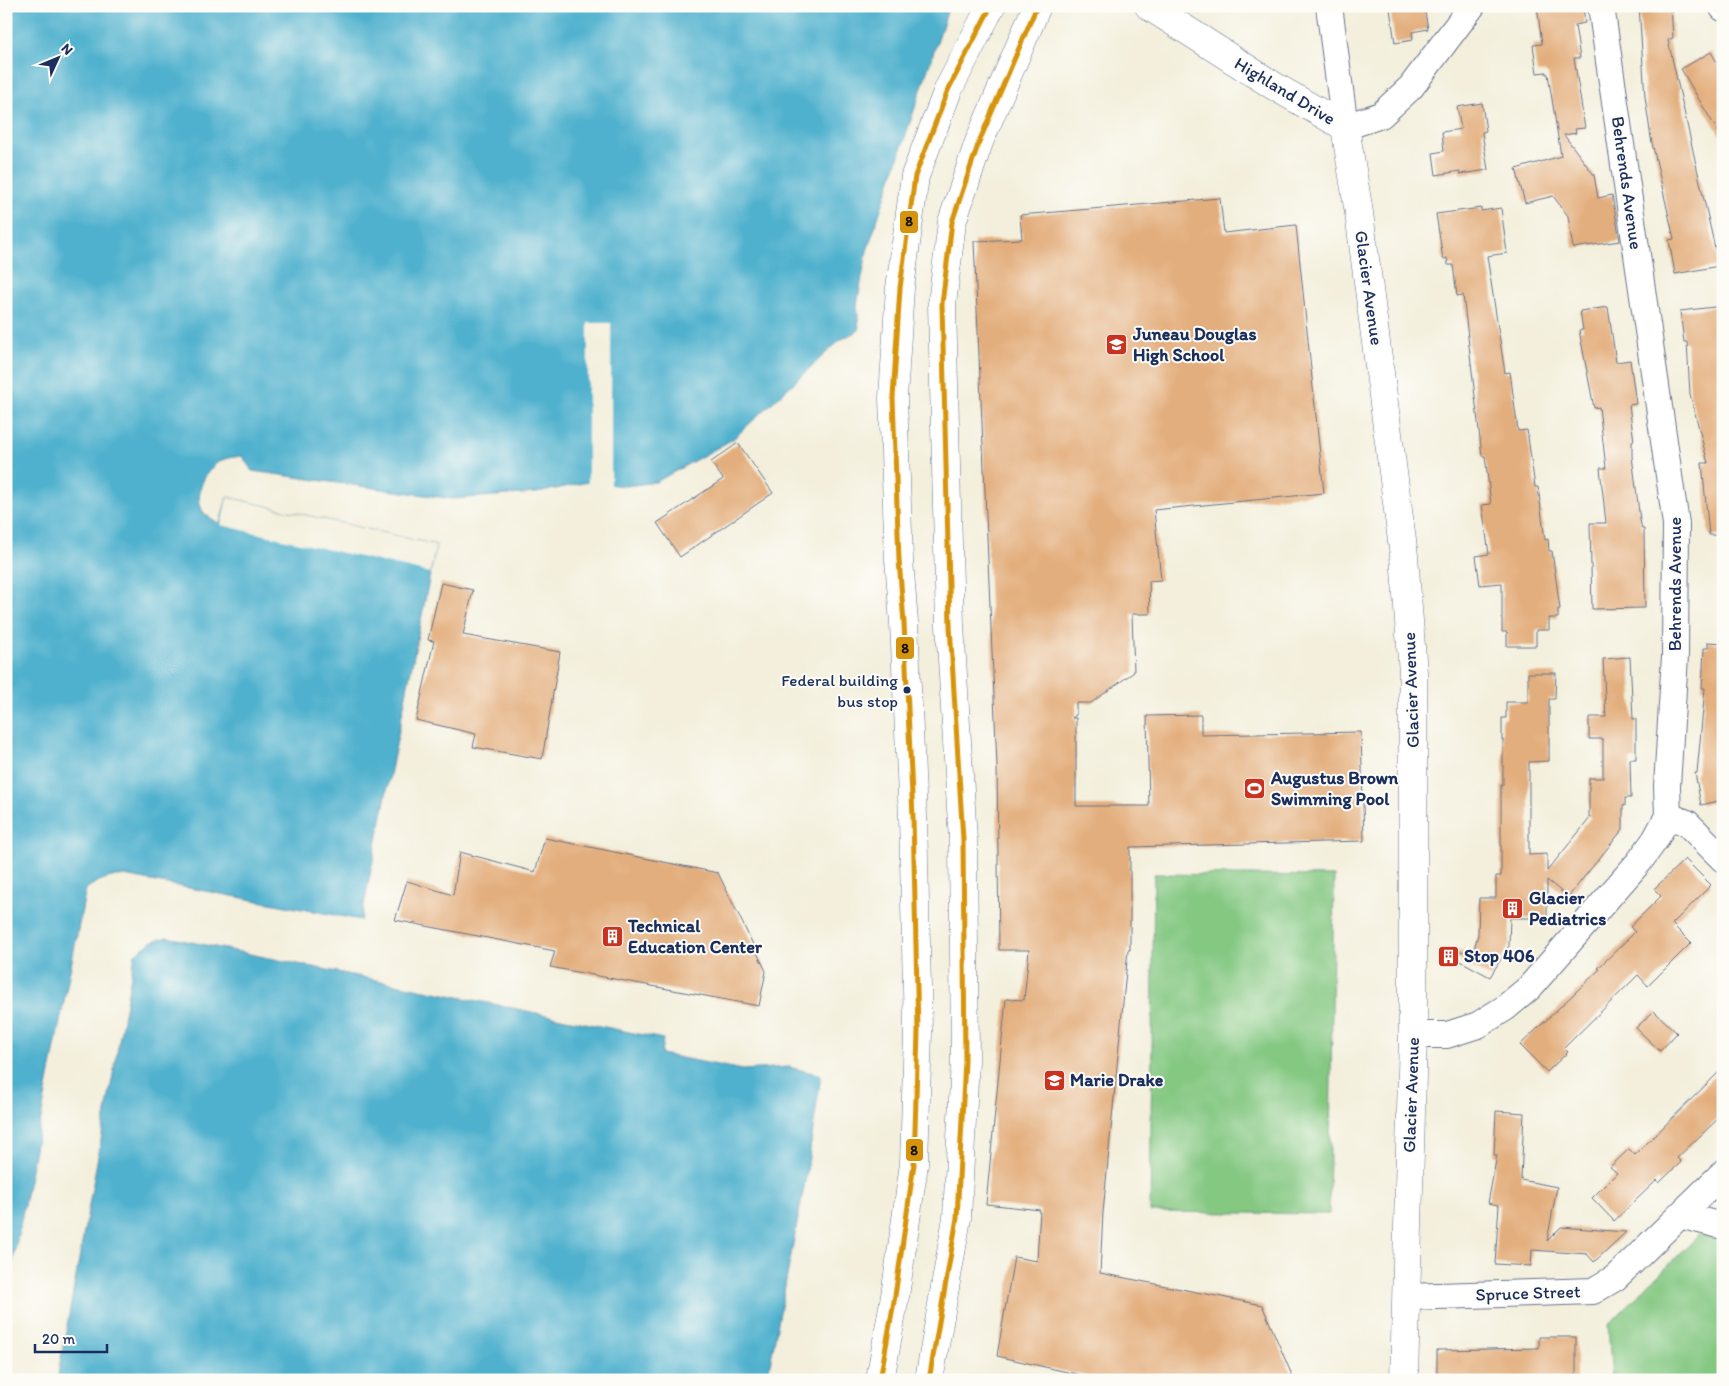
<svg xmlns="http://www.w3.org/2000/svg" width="1729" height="1386" font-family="Itim,sans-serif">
	<rect width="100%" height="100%" fill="#fdfcf7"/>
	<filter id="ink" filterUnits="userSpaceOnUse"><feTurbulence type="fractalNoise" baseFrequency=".02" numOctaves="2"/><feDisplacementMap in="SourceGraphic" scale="10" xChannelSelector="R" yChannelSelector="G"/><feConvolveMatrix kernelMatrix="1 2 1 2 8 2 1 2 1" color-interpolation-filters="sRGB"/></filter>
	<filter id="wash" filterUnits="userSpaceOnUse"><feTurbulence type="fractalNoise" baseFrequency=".0096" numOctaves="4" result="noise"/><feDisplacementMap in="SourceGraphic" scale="20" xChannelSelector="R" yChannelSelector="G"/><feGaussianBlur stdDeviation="1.12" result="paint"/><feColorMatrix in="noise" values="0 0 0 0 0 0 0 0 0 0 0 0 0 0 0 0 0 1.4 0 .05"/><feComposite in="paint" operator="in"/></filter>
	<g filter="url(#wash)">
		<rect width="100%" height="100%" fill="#f3efdc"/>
		<path fill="#84c882" stroke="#507c70" d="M 1154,874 L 1334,876 L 1329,1214 L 1150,1212 Z
			M 1700,1234 L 1723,1240 L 1723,1380 L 1612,1380 L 1608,1325 Z"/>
		<path fill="#4fb1ce" stroke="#357096" d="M 6,6 L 949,6 L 867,251 L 857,305 L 859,330 L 840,340 L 733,439 L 656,482 L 626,486 L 588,482 L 537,493 L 453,499 L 252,471 L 242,456 C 236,457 228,457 222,460 C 205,468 192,496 204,513 C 208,517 216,521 220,524 L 227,497 L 436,545 L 361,920 L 124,876 C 108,876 99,880 86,889 L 6,1297 Z
			M 167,937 L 663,1039 L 661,1054 L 743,1070 L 789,1067 L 821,1075 L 806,1177 L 767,1380 L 57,1380 L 135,954 L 153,941 Z"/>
		<path fill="#f3efdc" d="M 588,323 L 611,323 L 611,484 L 612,487 L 585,485 L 588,482 Z
			M 227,497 L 436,545 L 430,573 L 221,525 Z"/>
		<g id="blocks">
			<path fill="#e3ae7d" d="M 1408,6 L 1424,6 L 1428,29 L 1412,32 L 1413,40 L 1395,43 L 1390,9 Z
				M 1537,6 L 1583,6 L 1585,23 L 1575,25 L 1580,58 L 1574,58 L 1585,128 L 1575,129 L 1576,133 L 1564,135 L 1594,175 L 1598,198 L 1612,195 L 1620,241 L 1573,248 L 1568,216 L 1553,196 L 1525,203 L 1516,169 L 1561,156 L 1548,74 L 1546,74 L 1546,72 L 1537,73 L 1533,45 L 1542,44 Z
				M 1639,6 L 1671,6 L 1673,38 L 1668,40 L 1719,266 L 1675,274 L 1669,240 L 1674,239 L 1651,138 L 1645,97 Z
				M 1711,52 L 1723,73 L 1723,140 L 1681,69 Z
				M 1482,103 L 1486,131 L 1482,132 L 1488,170 L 1460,174 L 1460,171 L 1436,175 L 1433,153 L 1444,151 L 1442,132 L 1461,129 L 1457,107 Z
				M 1220,198 L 1224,233 L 1296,225 L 1324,493 L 1154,510 L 1161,580 L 1149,581 L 1150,614 L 1132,614 L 1134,672 L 1091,703 L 1076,703 L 1076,715 L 1072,718 L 1076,718 L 1076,806 L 1149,806 L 1147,716 L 1201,715 L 1201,735 L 1361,732 L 1364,841 L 1130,847 L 1130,950 L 1128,950 L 1103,1213 L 1100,1273 L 1262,1305 L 1294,1380 L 1102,1380 L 997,1356 L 1014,1257 L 1037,1261 L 1040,1210 L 986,1204 L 1006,999 L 1024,1000 L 1029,950 L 999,950 L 997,765 L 974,241 L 1022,239 L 1020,215 Z
				M 1481,208 L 1481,211 L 1501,208 L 1507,253 L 1487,256 L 1505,373 L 1510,372 L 1518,431 L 1527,430 L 1535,487 L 1538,487 L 1545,540 L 1548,539 L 1549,551 L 1552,551 L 1560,609 L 1558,609 L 1558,618 L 1549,618 L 1549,630 L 1536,630 L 1536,646 L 1507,646 L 1507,632 L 1502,632 L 1502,583 L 1480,585 L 1476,556 L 1489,554 L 1482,505 L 1491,504 L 1485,456 L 1482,456 L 1463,295 L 1457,296 L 1453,265 L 1448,265 L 1447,258 L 1443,259 L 1436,214 Z
				M 1723,306 L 1723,535 L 1709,535 L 1702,463 L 1708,463 L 1690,394 L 1687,342 L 1684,342 L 1680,311 Z
				M 1608,307 L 1616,362 L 1630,360 L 1636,404 L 1629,405 L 1634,441 L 1632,442 L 1632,456 L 1640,520 L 1642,529 L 1644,529 L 1645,608 L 1592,609 L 1590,523 L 1606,523 L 1600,468 L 1606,468 L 1599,407 L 1594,408 L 1579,330 L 1583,330 L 1580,311 Z
				M 738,443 L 773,493 L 680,557 L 657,523 L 723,479 L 711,462 Z
				M 441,583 L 473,590 L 463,635 L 560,652 L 542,759 L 473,747 L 476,734 L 416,720 L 434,641 L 428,640 Z
				M 1708,642 L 1723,643 L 1723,800 L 1701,805 L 1695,773 L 1697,773 L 1705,688 L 1702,688 L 1704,648 L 1708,648 Z
				M 1630,657 L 1633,719 L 1636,719 L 1636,759 L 1630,759 L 1631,798 L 1625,798 L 1625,806 L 1623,806 L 1623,829 L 1568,897 L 1547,880 L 1547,918 L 1510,918 L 1509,946 L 1490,977 L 1440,950 L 1473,952 L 1478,935 L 1479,898 L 1496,898 L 1496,876 L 1501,876 L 1501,785 L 1503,785 L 1503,740 L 1502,740 L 1502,718 L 1506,718 L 1506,702 L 1528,702 L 1528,673 L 1556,673 L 1555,699 L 1549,699 L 1549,761 L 1529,762 L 1529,855 L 1547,854 L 1547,871 L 1591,817 L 1589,817 L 1589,778 L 1603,778 L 1603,739 L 1589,739 L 1589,717 L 1606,717 L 1603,659 Z
				M 545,838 L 718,873 L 766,971 L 759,1006 L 550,967 L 555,951 L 395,920 L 407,881 L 453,895 L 460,852 L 535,872 Z
				M 1685,859 L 1711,885 L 1672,924 L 1691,943 L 1648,986 L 1638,975 L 1564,1048 L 1568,1052 L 1547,1072 L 1520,1045 L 1600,969 L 1598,968 L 1635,932 L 1630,927 L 1661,896 L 1654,889 Z
				M 1654,1011 L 1677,1033 L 1660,1051 L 1636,1028 Z
				M 1723,1068 L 1723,1114 L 1677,1158 L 1681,1162 L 1659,1183 L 1657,1180 L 1614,1221 L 1592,1198 L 1617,1173 L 1610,1167 L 1629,1149 L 1635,1155 Z
				M 1496,1111 L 1524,1113 L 1521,1180 L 1557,1187 L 1547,1241 L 1561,1227 L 1626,1232 L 1594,1262 L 1587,1254 L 1532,1250 L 1531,1266 L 1495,1264 L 1499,1205 L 1488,1203 L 1497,1155 L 1494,1155 Z
				M 1539,1337 L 1576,1337 L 1576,1380 L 1437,1380 L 1437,1350 L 1539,1348 Z"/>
		</g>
	</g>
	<g filter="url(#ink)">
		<use href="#blocks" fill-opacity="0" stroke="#67728a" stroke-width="1"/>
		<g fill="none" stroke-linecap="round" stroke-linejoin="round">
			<defs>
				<path id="minor" d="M 1329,6 L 1345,127 L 1381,115 L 1411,87 L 1472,6
					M 1722,6 L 1723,8
					M 1668,816 L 1687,823 L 1723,859
					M 1413,1035 L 1447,1035 L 1478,1025 L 1505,1008 L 1529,988 L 1639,862 L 1655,840 L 1668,816 L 1667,786 L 1675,656 L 1676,524 L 1601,6
					M 1679,1215 L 1723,1226
					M 1407,1297 L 1593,1291 L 1615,1278 L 1633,1261 L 1723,1173"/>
				<path id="major" d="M 1149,6 L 1274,86 L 1345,127 L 1359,213 L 1404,556 L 1413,673 L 1413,1035 L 1404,1380"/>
				<path id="highway" d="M 880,1380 L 895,1296 L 914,1164 L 918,1031 L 913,817 L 904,623 L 899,560 L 893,398 L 900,288 L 915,176 L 948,90 L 991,6
					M 929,1380 L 957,1218 L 965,1060 L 963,840 L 950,626 L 942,304 L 952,222 L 979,142 L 1037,6"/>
			</defs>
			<use href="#minor" stroke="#67728a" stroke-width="28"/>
			<use href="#major" stroke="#67728a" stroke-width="29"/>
			<use href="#highway" stroke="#67728a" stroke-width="29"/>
			<use href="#minor" stroke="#fff" stroke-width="26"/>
			<use href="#major" stroke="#fff" stroke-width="28"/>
			<use href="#highway" stroke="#fff" stroke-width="28"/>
			<defs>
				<path id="bus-1" d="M 880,1380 L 895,1296 L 914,1164 L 918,1031 L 913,817 L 904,623 L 899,560 L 893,398 L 900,288 L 915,176 L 948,90 L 991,6
					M 929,1380 L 957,1218 L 965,1060 L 963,840 L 950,626 L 942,304 L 952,222 L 979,142 L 1037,6"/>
			</defs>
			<use href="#bus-1" stroke="#fdfcf7" stroke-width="9"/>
			<use href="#bus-1" stroke="#d6940e" stroke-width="5"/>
		</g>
	</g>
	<defs>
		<symbol id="school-square" viewBox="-11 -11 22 22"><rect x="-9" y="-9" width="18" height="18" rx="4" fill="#c8321e" stroke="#fdfcf7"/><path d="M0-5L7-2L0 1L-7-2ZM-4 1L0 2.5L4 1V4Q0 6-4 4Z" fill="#fff"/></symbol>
		<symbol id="stadium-square" viewBox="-11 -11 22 22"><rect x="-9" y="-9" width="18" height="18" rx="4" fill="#c8321e" stroke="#fdfcf7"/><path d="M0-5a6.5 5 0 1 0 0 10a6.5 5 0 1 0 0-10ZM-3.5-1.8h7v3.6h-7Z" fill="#fff"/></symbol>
		<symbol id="building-square" viewBox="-11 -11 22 22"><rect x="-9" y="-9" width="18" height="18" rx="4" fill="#c8321e" stroke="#fdfcf7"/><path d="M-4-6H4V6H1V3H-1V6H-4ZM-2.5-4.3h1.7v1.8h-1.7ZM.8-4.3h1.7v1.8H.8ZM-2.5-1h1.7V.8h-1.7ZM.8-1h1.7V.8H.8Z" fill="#fff"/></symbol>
	</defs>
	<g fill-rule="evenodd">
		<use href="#school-square" x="1104" y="332" width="25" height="25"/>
		<use href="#stadium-square" x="1242" y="776" width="25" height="25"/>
		<use href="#building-square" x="1500" y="896" width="25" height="25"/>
		<use href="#building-square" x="600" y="924" width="25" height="25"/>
		<use href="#building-square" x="1436" y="944" width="25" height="25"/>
		<use href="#school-square" x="1042" y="1068" width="25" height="25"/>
	</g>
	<circle fill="#1b2f5e" stroke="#fdfcf7" stroke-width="2" cx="907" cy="690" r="4.5"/>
	<g text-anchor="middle" stroke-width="4" stroke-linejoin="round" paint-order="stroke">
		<g font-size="17" fill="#1b2f5e" stroke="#fdfcf7" text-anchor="end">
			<text x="898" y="686">Federal building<tspan x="898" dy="21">bus stop</tspan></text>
		</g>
		<g font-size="18" fill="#1b2f5e" stroke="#fdfcf7">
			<text transform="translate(1285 91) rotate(31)" y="6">Highland Drive</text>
			<text transform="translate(1627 183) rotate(82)" y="6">Behrends Avenue</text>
			<text transform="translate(1369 288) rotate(82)" y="6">Glacier Avenue</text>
			<text transform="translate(1675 584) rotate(-90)" y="6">Behrends Avenue</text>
			<text transform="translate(1411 690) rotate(-92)" y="6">Glacier Avenue</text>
			<text transform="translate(1411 1095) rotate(-88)" y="6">Glacier Avenue</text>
			<text transform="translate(1528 1293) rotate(-2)" y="6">Spruce Street</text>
		</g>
		<g font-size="18" font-weight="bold" fill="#1b2f5e" stroke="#fdfcf7" text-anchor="start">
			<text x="1133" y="340">Juneau Douglas<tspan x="1133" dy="21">High School</tspan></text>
			<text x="1271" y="784">Augustus Brown<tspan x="1271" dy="21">Swimming Pool</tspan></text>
			<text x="1529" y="904">Glacier<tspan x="1529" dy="21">Pediatrics</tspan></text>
			<text x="628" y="932">Technical<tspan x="628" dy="21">Education Center</tspan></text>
			<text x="1464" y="962">Stop 406</text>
			<text x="1070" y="1086">Marie Drake</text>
		</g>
	</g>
	<g stroke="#fdfcf7" stroke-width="2">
		<rect x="899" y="210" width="20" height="24" rx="5" fill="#d6940e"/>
		<rect x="895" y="636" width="20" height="24" rx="5" fill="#d6940e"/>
		<rect x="905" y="1138" width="19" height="24" rx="5" fill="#d6940e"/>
	</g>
	<g font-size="14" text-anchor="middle" font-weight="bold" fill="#111">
		<text x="909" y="226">8</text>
		<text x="905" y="653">8</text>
		<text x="914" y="1155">8</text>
	</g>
	<rect width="1729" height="1386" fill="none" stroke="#fdfcf7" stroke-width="25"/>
	<g transform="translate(58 58) rotate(46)" stroke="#fdfcf7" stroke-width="4" paint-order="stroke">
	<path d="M0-4L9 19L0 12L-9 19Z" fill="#1b2f5e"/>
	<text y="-8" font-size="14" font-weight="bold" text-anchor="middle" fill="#1b2f5e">N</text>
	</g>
	<path d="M35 1344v8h72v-8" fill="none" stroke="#1b2f5e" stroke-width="2.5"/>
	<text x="42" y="1344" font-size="15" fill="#1b2f5e" stroke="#fdfcf7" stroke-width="4" paint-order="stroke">20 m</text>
</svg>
